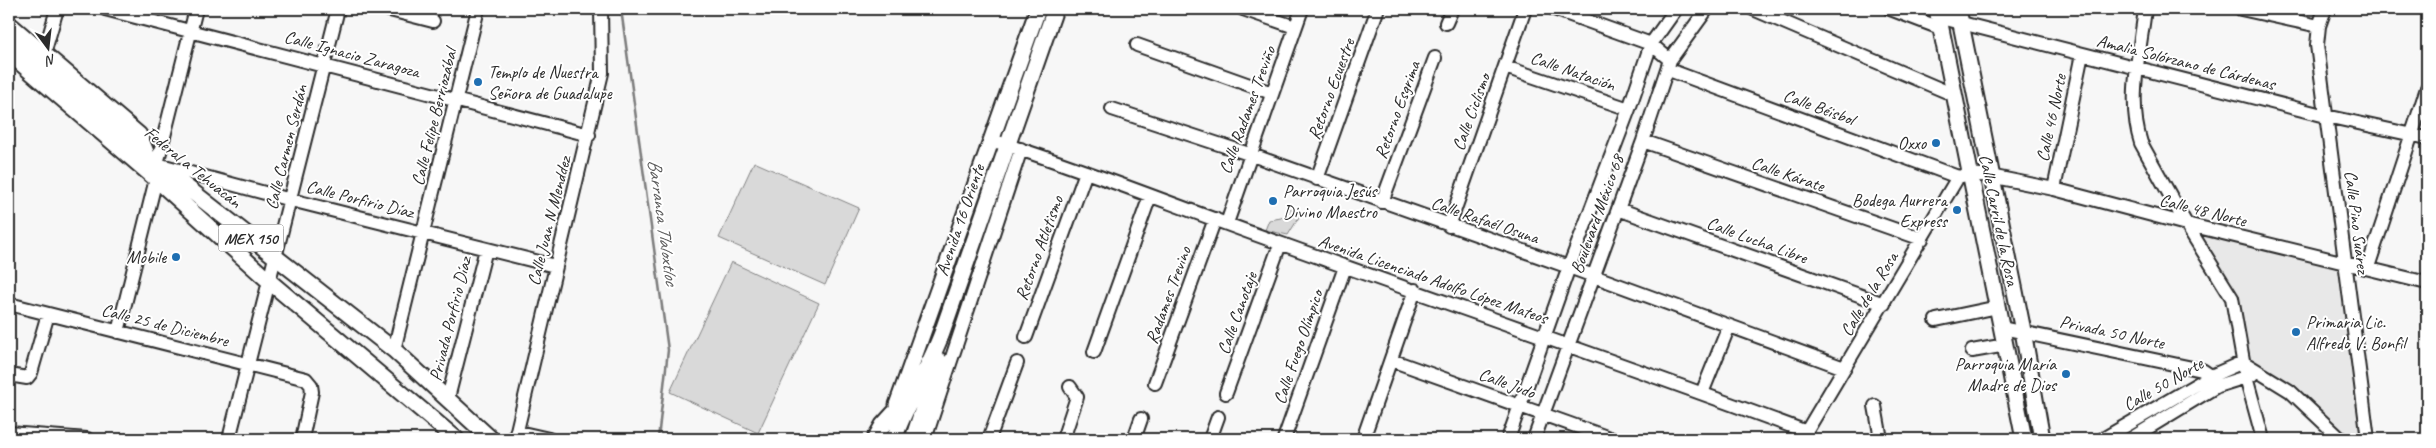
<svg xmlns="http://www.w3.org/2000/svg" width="2436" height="448" font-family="Caveat,sans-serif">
	<rect width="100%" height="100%" fill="#f7f7f7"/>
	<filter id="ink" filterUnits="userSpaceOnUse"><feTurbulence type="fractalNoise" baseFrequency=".02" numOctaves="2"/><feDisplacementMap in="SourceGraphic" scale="10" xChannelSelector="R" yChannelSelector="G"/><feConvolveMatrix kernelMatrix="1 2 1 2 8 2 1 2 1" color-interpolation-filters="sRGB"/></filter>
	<g filter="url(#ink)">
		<path fill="#e8e8e8" d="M 2196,233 L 2340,268 L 2363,439 L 2348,439 L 2315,409 L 2248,359 L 2237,296 Z"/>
		<path fill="#d9d9d9" stroke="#828282" d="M 754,162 L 859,208 L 825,285 L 719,238 Z
			M 1291,208 L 1301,214 L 1288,235 L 1265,230 L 1269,220 L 1281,218 Z
			M 731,262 L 819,303 L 758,433 L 670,392 Z"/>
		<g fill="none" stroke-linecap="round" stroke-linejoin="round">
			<path stroke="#7b7b7b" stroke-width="2.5" d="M 621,9 L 668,350 L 658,439"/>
			<defs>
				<path id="minor" d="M 105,9 L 589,135
					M 196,9 L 157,164 L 291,200 L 555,266
					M 386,9 L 433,21
					M 1243,9 L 1295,27
					M 1554,9 L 1651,44 L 1670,60
					M 1753,9 L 1954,95
					M 1890,9 L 1940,28
					M 2145,9 C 2140,52 2127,101 2141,143 L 2186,224 L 2232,298 L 2246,377 L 2263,439
					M 2241,9 L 2319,26
					M 2325,9 L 2319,26 L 2317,45 L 2368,439
					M 1938,17 L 2326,116 L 2427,138
					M 1446,23 L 1452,9
					M 1137,45 L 1272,93
					M 44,54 L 57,9
					M 1505,67 L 1629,109
					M 1669,70 L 1958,177
					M 1112,109 L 1249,154 L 1569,267 L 1844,368
					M 991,140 C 1089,170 1185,210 1282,244 C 1457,307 1632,367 1807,432
					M 1643,141 L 1922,239
					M 1317,179 L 1377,11
					M 2054,189 L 2082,54
					M 1382,202 L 1435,58
					M 1618,209 L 1884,304
					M 1227,223 L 1302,9
					M 1449,226 L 1525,9
					M 2368,267 L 2427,88
					M 9,304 L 306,379 L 311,385 L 312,392 L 302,439
					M 1936,320 L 1998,307
					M 2002,328 L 2202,370 L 2211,376 L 2217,386
					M 118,332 L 156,179
					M 1026,337 L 1086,172
					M 394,350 L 478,9
					M 1972,351 L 2006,345
					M 1094,352 L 1150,196
					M 1391,360 L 1612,439
					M 9,375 L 27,378 L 31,373 L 48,314
					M 1155,383 L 1215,219
					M 1226,393 L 1280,244
					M 1702,393 L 1729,326
					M 448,398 L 486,249
					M 1875,406 L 1881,439
					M 518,432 L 549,439
					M 9,433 L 87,439
					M 229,439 L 338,9
					M 515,439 L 602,73 L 601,9
					M 925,439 L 1021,149
					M 989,439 L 1017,363
					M 1063,439 L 1077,397 L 1070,387
					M 1134,439 L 1141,419
					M 1210,439 L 1218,417
					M 1284,439 L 1345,267
					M 1363,439 L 1415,290
					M 1508,439 L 1569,267 L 1629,109 L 1651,44 L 1676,9
					M 1534,439 L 1643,141 L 1670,60 L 1707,9
					M 1802,439 L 1958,177 L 1970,174 L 1990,176 L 2054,189 L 2186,224 L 2427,283
					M 2103,439 L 2211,376 L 2243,362 L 2290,391 L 2341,439
					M 2130,439 L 2217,386 L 2252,375"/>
				<path id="major" d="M 1937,9 L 2024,439
					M 1958,9 L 2023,331 L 2042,439
					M 9,24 L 139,135 L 146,152
					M 9,39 L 157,164 L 394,350 L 491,439
					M 9,53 L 156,179 L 270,282 L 456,439
					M 897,405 L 1038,9
					M 875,439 L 883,425 L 894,413
					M 894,439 C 907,402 928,370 942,333 L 1055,9
					M 913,439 L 939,360"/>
			</defs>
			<use href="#minor" stroke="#2b2b2b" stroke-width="16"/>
			<use href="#major" stroke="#2b2b2b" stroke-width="19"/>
			<use href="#minor" stroke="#fff" stroke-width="12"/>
			<use href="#major" stroke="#fff" stroke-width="15"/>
		</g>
	</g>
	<g fill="#1f6fb2" stroke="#fff" stroke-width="2">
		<circle cx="478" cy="82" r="5"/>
		<circle cx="1936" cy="143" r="5"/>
		<circle cx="1273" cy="201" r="5"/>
		<circle cx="1957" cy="210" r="5"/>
		<circle cx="176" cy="257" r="5"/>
		<circle cx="2296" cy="332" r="5"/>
		<circle cx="2066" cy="374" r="5"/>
	</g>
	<g text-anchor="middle" stroke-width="4" stroke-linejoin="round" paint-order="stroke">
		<rect fill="#fff" stroke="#6b6b6b" stroke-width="1" x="218.5" y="224.5" width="65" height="27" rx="4"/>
		<g font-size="16" font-weight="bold" fill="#2b2b2b">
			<text x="251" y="244">MEX 150</text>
		</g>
		<g font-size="18" fill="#2b2b2b" stroke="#fff">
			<text transform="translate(352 54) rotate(15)" y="6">Calle Ignacio Zaragoza</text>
			<text transform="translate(2186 62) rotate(14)" y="6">Amalia Solórzano de Cárdenas</text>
			<text transform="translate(1573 71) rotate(19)" y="6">Calle Natación</text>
			<text transform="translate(1331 89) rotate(-70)" y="6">Retorno Ecuestre</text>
			<text transform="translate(1819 107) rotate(20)" y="6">Calle Béisbol</text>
			<text transform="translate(1247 110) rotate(-70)" y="6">Calle Radames Treviño</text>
			<text transform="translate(1397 110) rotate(-70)" y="6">Retorno Esgrima</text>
			<text transform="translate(1471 112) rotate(-70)" y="6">Calle Ciclismo</text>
			<text transform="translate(434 117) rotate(-76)" y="6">Calle Felipe Berriozábal</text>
			<text transform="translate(2051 118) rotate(-78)" y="6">Calle 46 Norte</text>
			<text transform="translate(286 147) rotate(-76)" y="6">Calle Carmen Serdán</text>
			<text transform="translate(193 167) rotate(39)" y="6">Federal a Tehuacán</text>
			<text transform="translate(1788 174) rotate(19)" y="6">Calle Kárate</text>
			<text transform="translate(360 199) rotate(14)" y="6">Calle Porfirio Díaz</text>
			<text transform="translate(2203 210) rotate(14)" y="6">Calle 48 Norte</text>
			<text transform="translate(1597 214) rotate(-70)" y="6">Boulevard México 68</text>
			<text transform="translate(960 220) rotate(-71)" y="6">Avenida 16 Oriente</text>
			<text transform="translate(1485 220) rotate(19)" y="6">Calle Rafaél Osuna</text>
			<text transform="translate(1999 220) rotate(78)" y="6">Calle Carril de la Rosa</text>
			<text transform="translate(549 221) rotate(-76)" y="6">Calle Juan N Menddez</text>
			<text transform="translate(2357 222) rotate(83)" y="6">Calle Pino Suárez</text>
			<text transform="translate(1757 240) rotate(20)" y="6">Calle Lucha Libre</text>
			<text transform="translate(1039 248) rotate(-70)" y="6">Retorno Atletismo</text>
			<text transform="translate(1433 279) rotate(19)" y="6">Avenida Licenciado Adolfo López Mateos</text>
			<text transform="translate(1869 294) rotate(-59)" y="6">Calle de la Rosa</text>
			<text transform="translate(1168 295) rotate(-70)" y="6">Radames Trevino</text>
			<text transform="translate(1237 313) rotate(-70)" y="6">Calle Canotaje</text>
			<text transform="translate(450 319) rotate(-76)" y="6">Privada Porfirio Díaz</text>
			<text transform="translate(165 325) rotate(14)" y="6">Calle 25 de Diciembre</text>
			<text transform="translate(2112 332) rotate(12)" y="6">Privada 50 Norte</text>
			<text transform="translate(1298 347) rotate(-71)" y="6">Calle Fuego Olímpico</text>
			<text transform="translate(1507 383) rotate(20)" y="6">Calle Judo</text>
			<text transform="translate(2163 384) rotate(-30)" y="6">Calle 50 Norte</text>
		</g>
		<g font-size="18" fill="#2b2b2b" stroke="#fff" text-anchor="end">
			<text x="488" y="78" text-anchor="start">Templo de Nuestra<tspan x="488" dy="21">Señora de Guadalupe</tspan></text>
			<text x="1926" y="149">Oxxo</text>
			<text x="1283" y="197" text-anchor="start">Parroquia Jesús<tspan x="1283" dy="21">Divino Maestro</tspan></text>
			<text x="1947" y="206">Bodega Aurrera<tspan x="1947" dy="21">Express</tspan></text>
			<text x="166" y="263">Mobile</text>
			<text x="2306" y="328" text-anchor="start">Primaria Lic.<tspan x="2306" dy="21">Alfredo V. Bonfil</tspan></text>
			<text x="2056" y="370">Parroquia María<tspan x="2056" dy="21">Madre de Dios</tspan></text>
		</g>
		<g font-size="19" font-style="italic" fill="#5a5a5a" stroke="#fff">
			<text transform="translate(664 222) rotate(82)" y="7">Barranca Tlaloxtloc</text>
		</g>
	</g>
	<rect width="2436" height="448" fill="none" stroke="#fff" stroke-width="30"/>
	<rect x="15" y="15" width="2406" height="418" fill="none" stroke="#2b2b2b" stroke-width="2" filter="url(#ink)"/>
	<g transform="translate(48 48) rotate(165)" stroke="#ffffff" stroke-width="4" paint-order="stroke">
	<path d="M0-4L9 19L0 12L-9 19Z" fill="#2b2b2b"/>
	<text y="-8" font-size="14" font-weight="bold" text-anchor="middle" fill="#2b2b2b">N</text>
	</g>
</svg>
